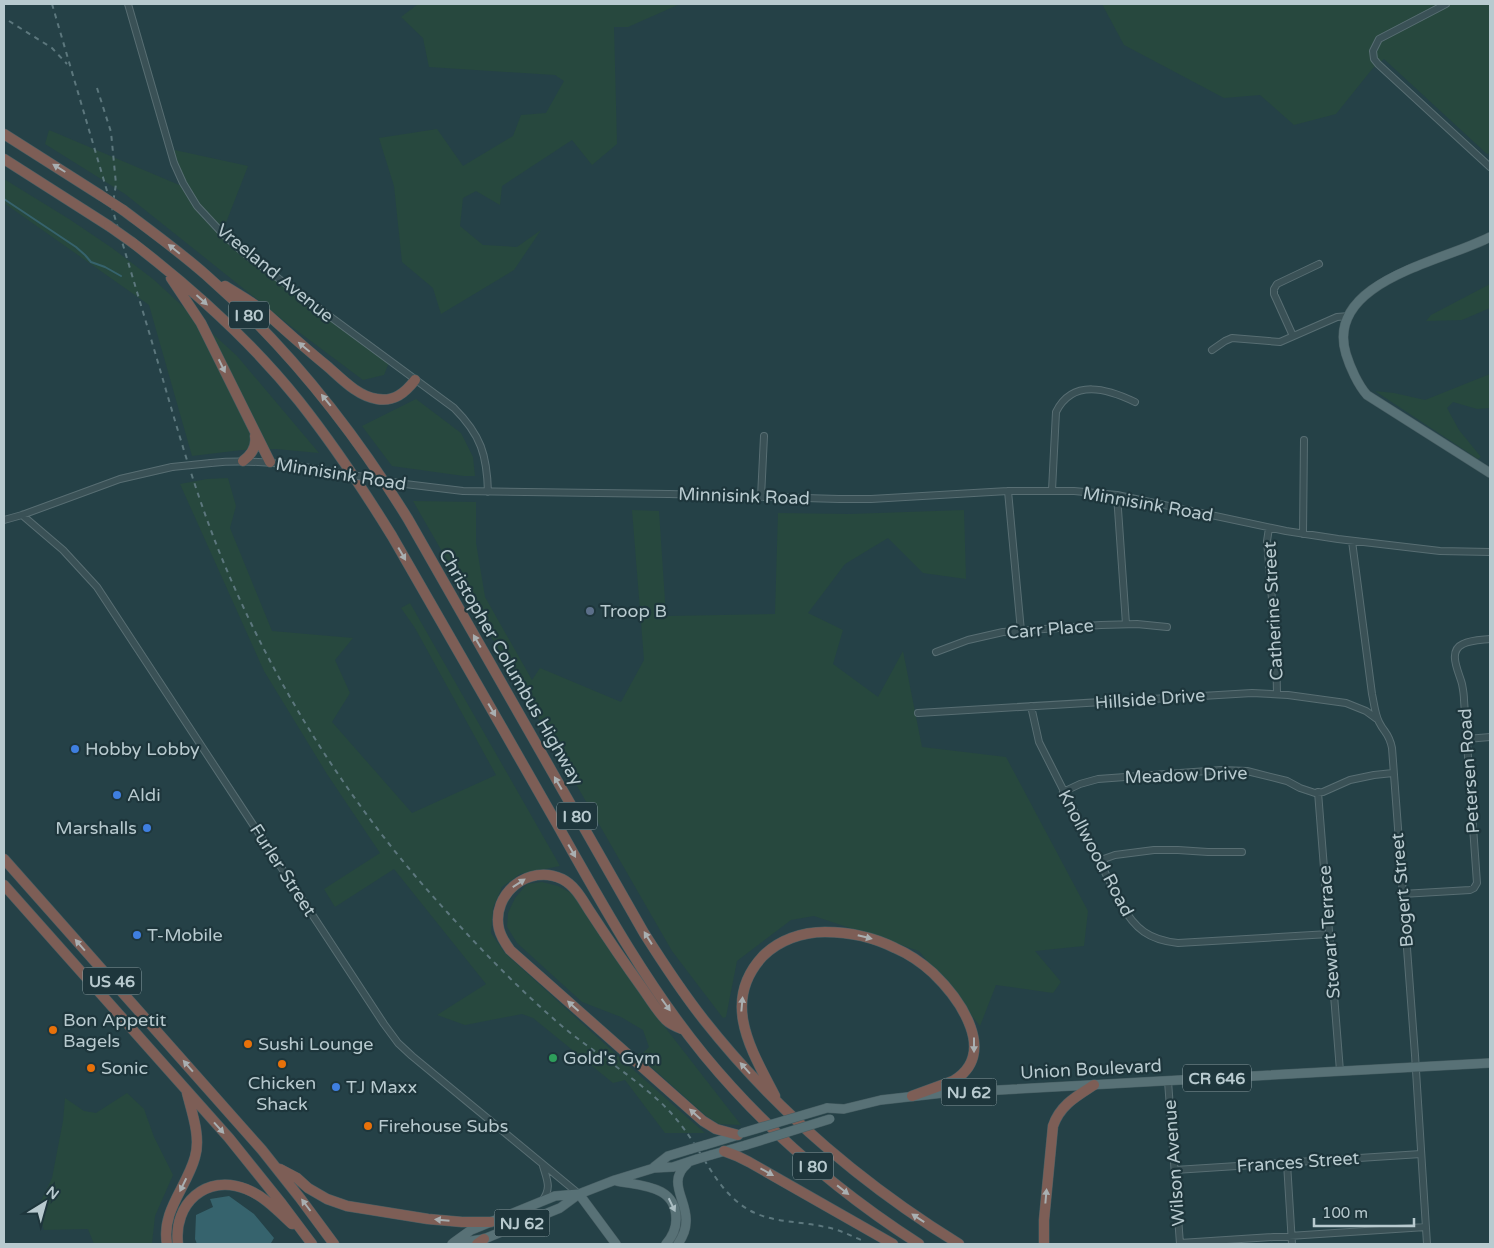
<svg xmlns="http://www.w3.org/2000/svg" width="1494" height="1248" font-family="'Varela Round',sans-serif">
	<rect width="100%" height="100%" fill="#254147"/>
	<path fill="#27483e" d="M 418,4 L 680,4 L 628,27 L 614,27 L 617,144 L 592,165 L 572,140 L 502,186 L 500,205 L 476,191 L 463,198 L 460,226 L 483,245 L 517,247 L 541,230 L 514,270 L 441,314 L 433,288 L 402,262 L 394,186 L 379,138 L 437,129 L 463,166 L 513,136 L 521,115 L 546,113 L 564,81 L 555,75 L 429,67 L 423,38 L 401,17 Z
		M 1102,4 L 1490,4 L 1490,153 L 1487,154 L 1384,59 L 1373,68 L 1336,114 L 1294,125 L 1260,95 L 1224,98 L 1124,45 Z
		M 49,130 L 184,187 L 170,149 L 248,166 L 222,233 L 390,360 L 384,375 L 363,380 L 288,324 L 125,194 L 45,144 Z
		M 4,179 L 69,219 L 112,248 L 153,279 L 237,356 L 319,453 L 276,449 L 242,450 L 192,456 L 149,305 L 4,203 Z
		M 1490,284 L 1490,308 L 1462,320 L 1426,321 L 1431,315 Z
		M 1490,374 L 1490,408 L 1477,409 L 1453,402 L 1447,408 L 1459,430 L 1481,457 L 1478,459 L 1375,391 L 1394,393 L 1425,400 Z
		M 416,399 L 461,433 L 473,457 L 475,476 L 464,476 L 392,466 L 362,426 Z
		M 228,478 L 236,506 L 230,528 L 272,631 L 353,638 L 335,660 L 350,693 L 332,722 L 412,813 L 496,775 L 415,628 L 401,608 L 410,603 L 560,866 L 520,874 L 502,887 L 493,908 L 491,933 L 505,953 L 628,1065 L 705,1133 L 665,1133 L 625,1080 L 613,1083 L 533,1018 L 522,1014 L 465,1025 L 437,1015 L 486,984 L 394,869 L 335,907 L 324,889 L 380,853 L 327,774 L 264,671 L 180,484 L 207,479 Z
		M 413,501 L 476,502 L 476,543 L 485,597 L 532,680 L 540,668 L 621,702 L 644,660 L 632,510 L 659,511 L 666,616 L 775,614 L 778,513 L 850,514 L 964,510 L 966,579 L 923,573 L 888,538 L 845,564 L 808,613 L 843,630 L 833,664 L 878,697 L 903,651 L 922,747 L 1006,757 L 1088,911 L 1084,946 L 1035,951 L 1061,982 L 1053,993 L 996,985 L 980,1026 L 919,951 L 814,916 L 791,920 L 737,961 L 726,1017 L 723,1018 L 672,951 Z
		M 542,882 L 558,886 L 573,894 L 650,1008 L 741,1125 L 719,1124 L 706,1116 L 637,1054 L 643,1053 L 649,1047 L 643,1030 L 621,1017 L 582,1002 L 517,943 L 507,927 L 508,913 L 515,898 L 527,884 Z
		M 127,1093 L 144,1109 L 154,1137 L 173,1175 L 155,1216 L 152,1244 L 94,1244 L 88,1229 L 44,1230 L 37,1209 L 52,1178 L 63,1121 L 65,1098 L 84,1111 L 96,1113 Z"/>
	<path fill="#36636d" d="M 229,1196 L 254,1214 L 274,1238 L 271,1243 L 261,1243 L 260,1244 L 197,1244 L 195,1239 L 196,1215 L 213,1207 L 210,1199 Z"/>
	<g fill="none" stroke-linecap="round" stroke-linejoin="round">
		<path stroke="#36636d" stroke-width="2" d="M 4,199 L 76,247 L 85,255 L 91,262 L 105,267 L 121,276"/>
		<defs>
			<path id="minor" d="M 128,4 L 174,163 L 183,183 L 197,206 L 223,234 L 244,253 L 454,408 C 481,435 487,455 488,492
				M 1446,4 L 1379,39 L 1373,51 L 1374,59 L 1378,64 L 1490,167
				M 1293,336 L 1274,294 L 1274,289 L 1277,284 L 1319,264
				M 1212,350 L 1225,341 L 1232,338 L 1280,342 L 1337,317 L 1349,316
				M 211,463 C 251,459 290,464 329,471
				M 405,484 L 463,491 L 669,494 L 839,499 L 871,499 L 1008,491 L 1074,491 L 1117,495 L 1286,531 L 1338,539 L 1440,551 L 1490,552
				M 1052,490 L 1056,412 C 1073,378 1108,389 1135,402
				M 1008,491 L 1021,631
				M 1117,495 L 1126,624
				M 761,497 L 764,436
				M 22,515 L 63,550 L 97,587 L 384,1024 L 398,1043 L 412,1056 L 579,1194
				M 4,520 L 22,515 L 120,479 L 172,467
				M 1269,528 L 1267,541 L 1276,646 L 1277,694
				M 1303,534 L 1304,440
				M 1352,541 L 1372,694 C 1374,703 1375,714 1379,722 C 1385,734 1389,733 1392,748 L 1415,1055 L 1427,1244
				M 936,652 L 968,640 L 1003,632 L 1101,625 L 1137,624 L 1167,627
				M 1031,706 L 1039,742 L 1121,904 C 1135,929 1149,940 1178,943 L 1329,934
				M 918,713 L 1252,693 L 1288,695 L 1346,703 L 1366,711 L 1377,719
				M 1467,739 L 1490,737
				M 1063,792 L 1080,784 L 1098,779 L 1221,770 L 1247,771 L 1287,781 L 1300,788 L 1315,793 L 1323,792 L 1350,780 L 1374,775 L 1393,773
				M 1318,792 L 1340,1071
				M 1098,861 L 1115,855 L 1154,850 L 1178,850 L 1208,852 L 1242,852
				M 1402,894 L 1470,890 L 1474,888 L 1477,883 L 1464,700 C 1464,694 1463,689 1462,684 C 1459,672 1447,651 1463,644 C 1471,640 1482,640 1490,639
				M 1168,1081 L 1180,1244
				M 1287,1163 L 1292,1244
				M 1175,1170 L 1421,1154
				M 542,1201 C 552,1188 547,1180 543,1166
				M 1180,1243 L 1426,1227"/>
			<path id="major" d="M 1490,237 C 1445,261 1324,281 1346,354 C 1350,367 1358,385 1367,395 L 1490,473
				M 827,1108 L 844,1109 L 881,1100 L 943,1093 L 1490,1063
				M 705,1145 L 738,1135
				M 711,1155 L 746,1145
				M 654,1167 L 668,1156 L 691,1149
				M 617,1181 C 641,1186 677,1185 676,1220 C 676,1230 672,1237 666,1244
				M 579,1194 L 616,1244
				M 453,1243 L 471,1230 L 555,1196 L 578,1194
				M 452,1244 L 484,1239 L 560,1208 L 579,1194 L 615,1180 L 654,1168 L 673,1167 L 697,1159
				M 678,1244 C 682,1238 686,1231 686,1222 C 688,1201 666,1182 687,1164"/>
			<path id="highway" d="M 4,134 L 100,195
				M 4,159 L 109,226
				M 123,210 C 151,231 180,252 206,275 C 287,346 352,428 408,519 L 644,933 C 663,963 682,992 704,1020 C 775,1110 862,1184 959,1244
				M 133,243 C 194,290 251,341 299,401 C 333,444 363,489 392,536 C 448,632 502,728 557,824 C 602,904 646,984 704,1055 C 765,1129 838,1192 919,1244
				M 171,278 L 201,323 L 270,462
				M 225,286 C 239,295 254,303 266,313 C 286,331 306,349 327,366 C 341,378 357,396 377,399 C 394,402 405,393 415,380
				M 243,461 C 251,455 257,447 255,436
				M 4,859 L 262,1150 L 300,1198 L 334,1244
				M 4,885 L 229,1138 L 282,1204 L 312,1244
				M 682,1029 C 677,1027 670,1024 666,1020 C 657,1011 650,999 643,989 C 625,964 608,939 591,913 C 583,901 576,886 562,879 C 529,863 491,894 499,929 C 501,937 505,943 510,950 L 703,1121 L 716,1129 L 738,1135
				M 775,1096 C 752,1051 720,1002 763,956 C 779,940 802,932 825,932 C 849,932 873,937 895,948 C 909,954 922,963 933,973 C 960,999 999,1054 953,1081 L 912,1096
				M 724,1151 L 737,1156 L 749,1162 L 893,1244
				M 280,1169 L 297,1178 L 308,1188 L 327,1199 L 347,1206 L 428,1219 L 462,1222 L 491,1222
				M 167,1244 C 161,1211 187,1187 195,1157 C 201,1137 192,1113 187,1093
				M 178,1244 C 173,1204 206,1173 246,1189 C 264,1196 278,1211 292,1224
				M 477,1244 L 484,1239
				M 1044,1244 L 1044,1220 L 1053,1126 C 1060,1105 1077,1096 1094,1085"/>
		</defs>
		<use href="#minor" stroke="#586e73" stroke-width="8"/>
		<use href="#major" stroke="#465d62" stroke-width="10"/>
		<use href="#highway" stroke="#485e63" stroke-width="11"/>
		<use href="#minor" stroke="#3a5156" stroke-width="6"/>
		<use href="#major" stroke="#587176" stroke-width="9"/>
		<use href="#highway" stroke="#7d5e56" stroke-width="10"/>
		<path stroke="#5c777d" stroke-width="2" stroke-dasharray="5 5" stroke-linecap="butt" d="M 52,4 C 84,113 116,222 149,332 C 174,416 196,501 232,582 C 285,703 358,815 447,912 C 484,953 522,992 563,1027 C 591,1050 622,1069 650,1093 C 666,1106 680,1122 691,1139 C 709,1165 720,1193 749,1210 C 772,1223 800,1221 825,1227 C 838,1229 849,1235 861,1240
			M 9,21 L 52,48 L 67,64
			M 97,88 L 111,132 L 116,184 L 113,203"/>
		<defs>
			<path id="minor-bridge" d="M 172,467 L 211,463
				M 329,471 L 405,484"/>
			<path id="major-bridge" d="M 742,1133 L 827,1108
				M 746,1145 L 830,1119
				M 691,1149 L 705,1145
				M 697,1159 L 711,1155"/>
			<path id="highway-bridge" d="M 100,195 L 123,210
				M 109,226 L 133,243"/>
		</defs>
		<use href="#minor-bridge" stroke="#586e73" stroke-width="8" stroke-linecap="butt"/>
		<use href="#major-bridge" stroke="#465d62" stroke-width="10" stroke-linecap="butt"/>
		<use href="#highway-bridge" stroke="#485e63" stroke-width="11" stroke-linecap="butt"/>
		<use href="#minor-bridge" stroke="#3a5156" stroke-width="6"/>
		<use href="#major-bridge" stroke="#587176" stroke-width="9"/>
		<use href="#highway-bridge" stroke="#7d5e56" stroke-width="10"/>
	</g>
	<defs><path id="oneway-solid" d="M-6-.8H1V-3.2L6.5 0L1 3.2V.8H-6Z" transform="scale(1.25)"/></defs>
	<g fill="#a9afb1">
		<use href="#oneway-solid" transform="translate(59 168) rotate(-148)"/>
		<use href="#oneway-solid" transform="translate(174 249) rotate(-141)"/>
		<use href="#oneway-solid" transform="translate(202 300) rotate(42)"/>
		<use href="#oneway-solid" transform="translate(304 347) rotate(-140)"/>
		<use href="#oneway-solid" transform="translate(222 366) rotate(64)"/>
		<use href="#oneway-solid" transform="translate(326 400) rotate(-129)"/>
		<use href="#oneway-solid" transform="translate(402 554) rotate(60)"/>
		<use href="#oneway-solid" transform="translate(477 641) rotate(-120)"/>
		<use href="#oneway-solid" transform="translate(492 710) rotate(60)"/>
		<use href="#oneway-solid" transform="translate(558 783) rotate(-120)"/>
		<use href="#oneway-solid" transform="translate(572 851) rotate(60)"/>
		<use href="#oneway-solid" transform="translate(519 883) rotate(-33)"/>
		<use href="#oneway-solid" transform="translate(865 937) rotate(14)"/>
		<use href="#oneway-solid" transform="translate(648 938) rotate(-122)"/>
		<use href="#oneway-solid" transform="translate(80 945) rotate(-131)"/>
		<use href="#oneway-solid" transform="translate(742 1004) rotate(-85)"/>
		<use href="#oneway-solid" transform="translate(666 1005) rotate(54)"/>
		<use href="#oneway-solid" transform="translate(573 1006) rotate(-138)"/>
		<use href="#oneway-solid" transform="translate(974 1045) rotate(90)"/>
		<use href="#oneway-solid" transform="translate(188 1066) rotate(-131)"/>
		<use href="#oneway-solid" transform="translate(745 1068) rotate(-132)"/>
		<use href="#oneway-solid" transform="translate(695 1114) rotate(-138)"/>
		<use href="#oneway-solid" transform="translate(219 1128) rotate(48)"/>
		<use href="#oneway-solid" transform="translate(767 1172) rotate(29)"/>
		<use href="#oneway-solid" transform="translate(183 1185) rotate(116)"/>
		<use href="#oneway-solid" transform="translate(843 1190) rotate(38)"/>
		<use href="#oneway-solid" transform="translate(1046 1196) rotate(-85)"/>
		<use href="#oneway-solid" transform="translate(306 1205) rotate(-127)"/>
		<use href="#oneway-solid" transform="translate(918 1218) rotate(-147)"/>
		<use href="#oneway-solid" transform="translate(442 1220) rotate(-175)"/>
	</g>
	<use fill="#aabdc2" href="#oneway-solid" transform="translate(672 1205) rotate(64)"/>
	<circle fill="#5c6f8a" stroke="#1e363c" stroke-width="2" cx="590" cy="611" r="5"/>
	<g fill="#3f7fe0" stroke="#1e363c" stroke-width="2">
		<circle cx="75" cy="749" r="5"/>
		<circle cx="117" cy="795" r="5"/>
		<circle cx="147" cy="828" r="5"/>
		<circle cx="137" cy="935" r="5"/>
		<circle cx="336" cy="1087" r="5"/>
	</g>
	<g fill="#e8710a" stroke="#1e363c" stroke-width="2">
		<circle cx="53" cy="1030" r="5"/>
		<circle cx="248" cy="1044" r="5"/>
		<circle cx="282" cy="1064" r="5"/>
		<circle cx="91" cy="1068" r="5"/>
		<circle cx="368" cy="1126" r="5"/>
	</g>
	<circle fill="#2e9e5b" stroke="#1e363c" stroke-width="2" cx="553" cy="1058" r="5"/>
	<g text-anchor="middle" stroke-width="4.5" stroke-linejoin="round" paint-order="stroke">
		<g fill="#1e363c" stroke="#8a9ea3" stroke-width="1">
			<rect x="229" y="301.5" width="40" height="27" rx="4"/>
			<rect x="557" y="802.5" width="40" height="27" rx="4"/>
			<rect x="83" y="967.5" width="58" height="27" rx="4"/>
			<rect x="1183" y="1064.5" width="68" height="27" rx="4"/>
			<rect x="941.5" y="1078.5" width="55" height="27" rx="4"/>
			<rect x="793" y="1152.5" width="40" height="27" rx="4"/>
			<rect x="494.5" y="1209.5" width="55" height="27" rx="4"/>
		</g>
		<g font-size="16" font-weight="bold" fill="#b8cacf">
			<text x="249" y="321">I 80</text>
			<text x="577" y="822">I 80</text>
			<text x="112" y="987">US 46</text>
			<text x="1217" y="1084">CR 646</text>
			<text x="969" y="1098">NJ 62</text>
			<text x="813" y="1172">I 80</text>
			<text x="522" y="1229">NJ 62</text>
		</g>
		<g font-size="18" fill="#b8cacf" stroke="#1e363c">
			<text transform="translate(275 273) rotate(39)" y="6">Vreeland Avenue</text>
			<text transform="translate(341 474) rotate(9)" y="6">Minnisink Road</text>
			<text transform="translate(744 496) rotate(2)" y="6">Minnisink Road</text>
			<text transform="translate(1148 504) rotate(10)" y="6">Minnisink Road</text>
			<text transform="translate(1273 611) rotate(-93)" y="6">Catherine Street</text>
			<text transform="translate(1050 629) rotate(-5)" y="6">Carr Place</text>
			<text transform="translate(511 667) rotate(60)" y="6">Christopher Columbus Highway</text>
			<text transform="translate(1150 699) rotate(-4)" y="6">Hillside Drive</text>
			<text transform="translate(1469 771) rotate(-94)" y="6">Petersen Road</text>
			<text transform="translate(1186 775) rotate(-2)" y="6">Meadow Drive</text>
			<text transform="translate(1096 853) rotate(62)" y="6">Knollwood Road</text>
			<text transform="translate(283 870) rotate(57)" y="6">Furler Street</text>
			<text transform="translate(1402 890) rotate(-95)" y="6">Bogert Street</text>
			<text transform="translate(1329 932) rotate(-94)" y="6">Stewart Terrace</text>
			<text transform="translate(1091 1069) rotate(-3)" y="6">Union Boulevard</text>
			<text transform="translate(1298 1162) rotate(-4)" y="6">Frances Street</text>
			<text transform="translate(1174 1163) rotate(-94)" y="6">Wilson Avenue</text>
		</g>
		<g font-size="18" fill="#b8cacf" stroke="#1e363c" text-anchor="start">
			<text x="600" y="617">Troop B</text>
			<text x="85" y="755">Hobby Lobby</text>
			<text x="127" y="801">Aldi</text>
			<text x="137" y="834" text-anchor="end">Marshalls</text>
			<text x="147" y="941">T-Mobile</text>
			<text x="63" y="1026">Bon Appetit<tspan x="63" dy="21">Bagels</tspan></text>
			<text x="258" y="1050">Sushi Lounge</text>
			<text x="563" y="1064">Gold's Gym</text>
			<text x="101" y="1074">Sonic</text>
			<text x="282" y="1089" text-anchor="middle">Chicken<tspan x="282" dy="21">Shack</tspan></text>
			<text x="346" y="1093">TJ Maxx</text>
			<text x="378" y="1132">Firehouse Subs</text>
		</g>
	</g>
	<rect width="1494" height="1248" fill="none" stroke="#b8cacf" stroke-width="10"/>
	<g transform="translate(45 1203) rotate(37)" stroke="#1e363c" stroke-width="4" paint-order="stroke">
	<path d="M0-4L9 19L0 12L-9 19Z" fill="#b8cacf"/>
	<text y="-8" font-size="14" font-weight="bold" text-anchor="middle" fill="#b8cacf">N</text>
	</g>
	<path d="M1314 1218v8h100v-8" fill="none" stroke="#b8cacf" stroke-width="2.5"/>
	<text x="1322" y="1218" font-size="15" fill="#b8cacf" stroke="#1e363c" stroke-width="4" paint-order="stroke">100 m</text>
</svg>
